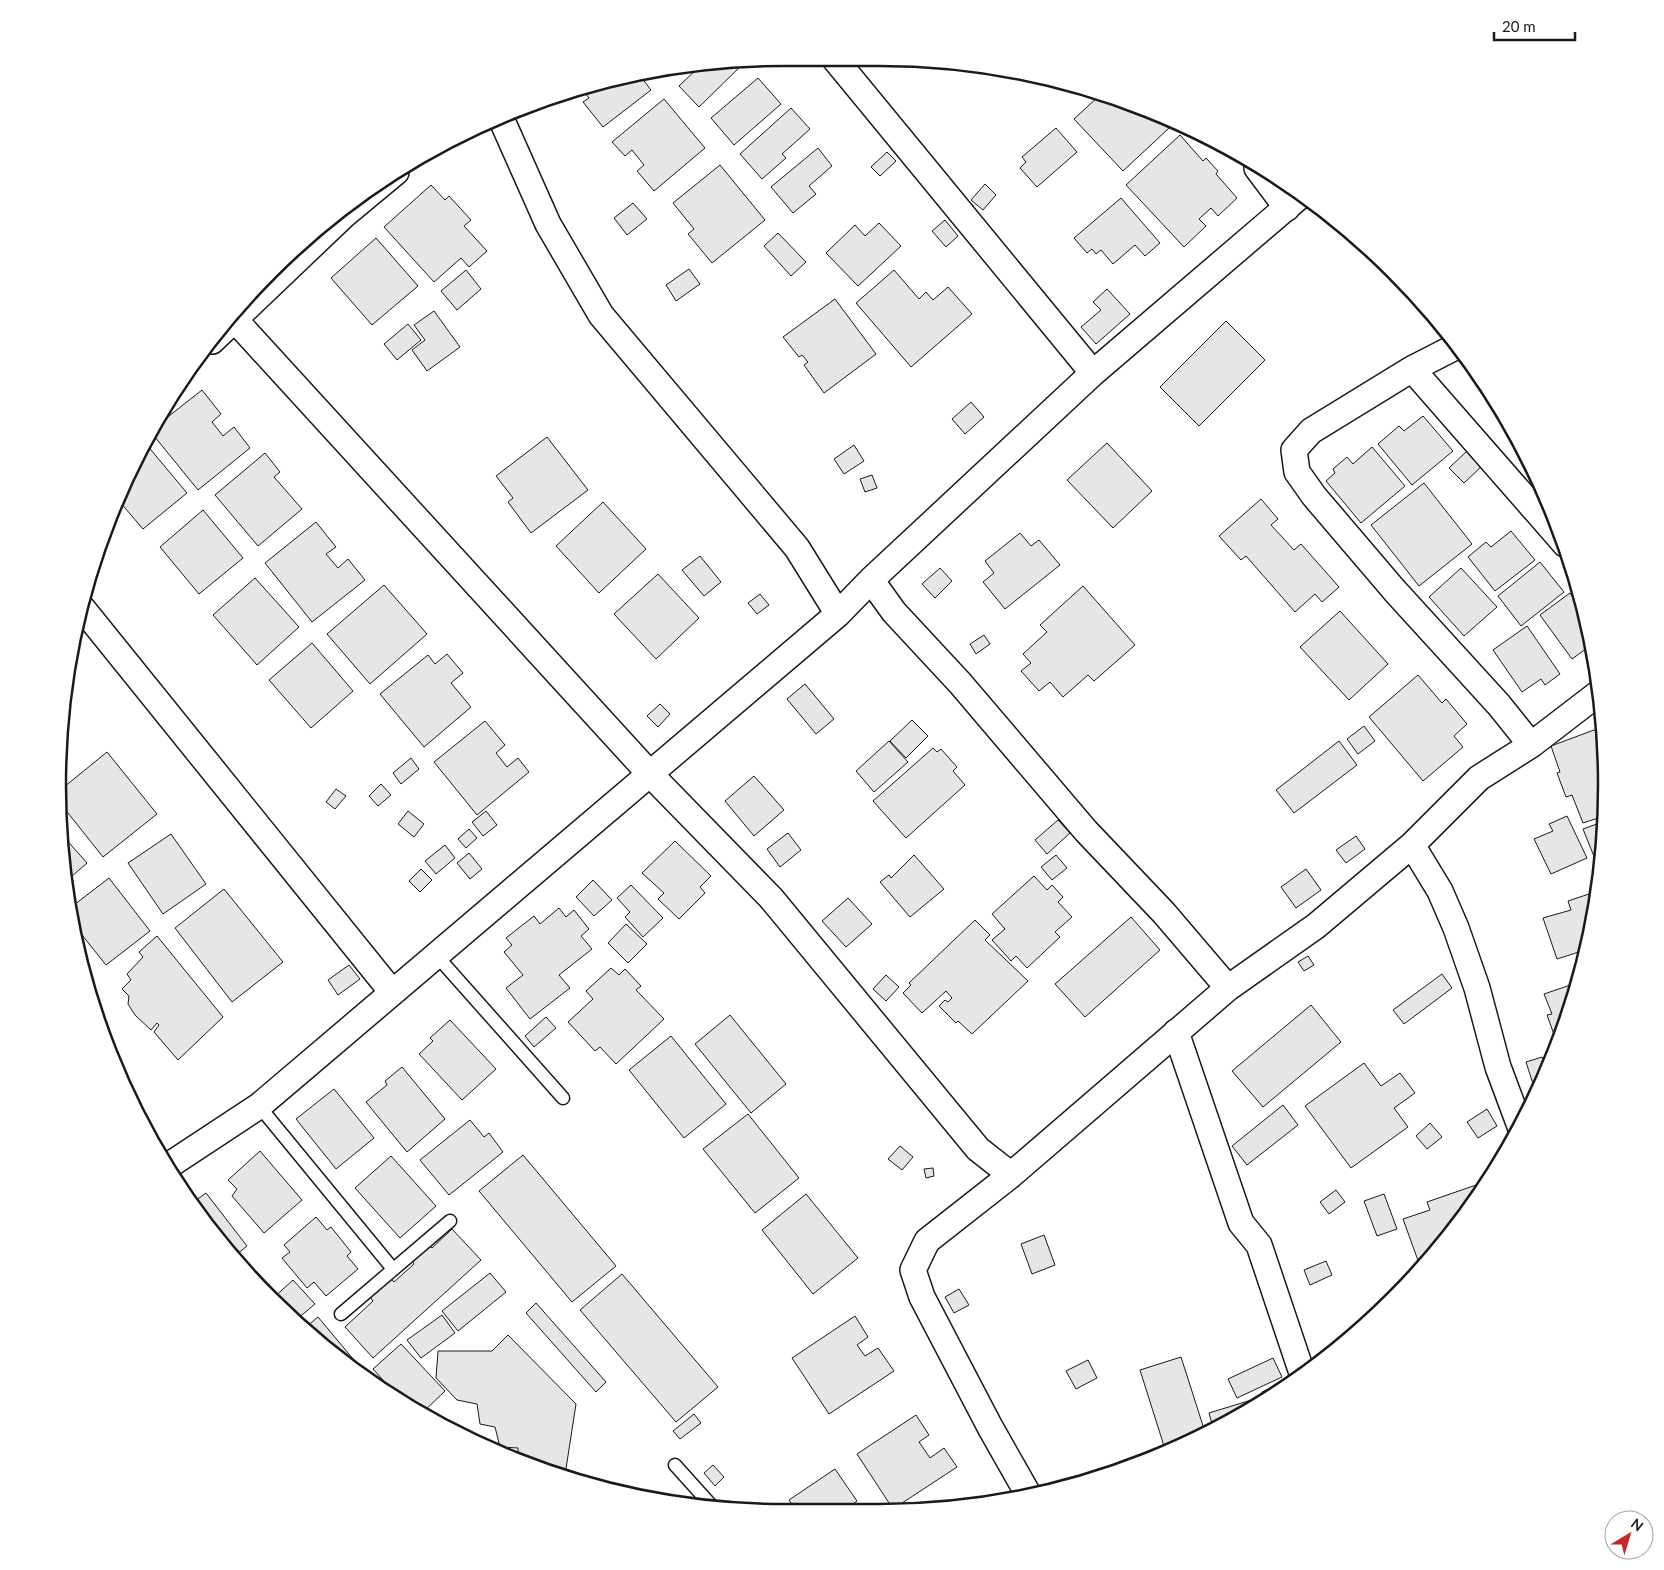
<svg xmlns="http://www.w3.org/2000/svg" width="1664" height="1570" font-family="Lato,sans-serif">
	<rect width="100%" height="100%" fill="#fff"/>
	<path fill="#e6e6e6" stroke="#1a1a1a" d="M 746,61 L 699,107 L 679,86 L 700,66 Z
		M 638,73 L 651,90 L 603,127 L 583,102 L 589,98 L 583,90 L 577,95 L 575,92 Z
		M 758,78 L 781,104 L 734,145 L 711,118 Z
		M 1100,95 L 1158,117 L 1169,128 L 1123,171 L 1074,119 Z
		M 664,99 L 705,148 L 654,191 L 637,171 L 644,165 L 632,150 L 625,156 L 612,142 Z
		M 791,108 L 810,129 L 782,154 L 786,158 L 762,179 L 740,154 Z
		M 1056,128 L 1077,152 L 1037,187 L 1020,168 L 1026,162 L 1022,157 Z
		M 1180,135 L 1203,161 L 1206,158 L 1218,171 L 1216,174 L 1237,198 L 1218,216 L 1211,208 L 1199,219 L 1206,226 L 1184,247 L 1126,185 Z
		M 818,148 L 832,166 L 809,186 L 816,194 L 793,213 L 771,187 Z
		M 887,152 L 896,161 L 880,176 L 871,167 Z
		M 720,165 L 765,220 L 712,263 L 688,234 L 694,229 L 673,203 Z
		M 985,184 L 996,195 L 983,210 L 971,200 Z
		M 431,185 L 445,200 L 449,196 L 471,220 L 464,226 L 487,251 L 469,267 L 461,258 L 434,282 L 384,227 Z
		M 1121,198 L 1160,243 L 1145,256 L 1135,245 L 1113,264 L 1101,250 L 1096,254 L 1092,249 L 1087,253 L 1074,238 Z
		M 633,203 L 647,219 L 627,235 L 614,218 Z
		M 945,220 L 958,236 L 946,247 L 932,231 Z
		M 879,223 L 901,246 L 858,286 L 826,253 L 855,225 L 865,236 Z
		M 778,233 L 806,262 L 791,276 L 764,246 Z
		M 376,238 L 418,286 L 372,325 L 331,278 Z
		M 689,269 L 700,284 L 676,301 L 666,285 Z
		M 466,270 L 481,289 L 457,310 L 441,291 Z
		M 894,270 L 919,299 L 926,292 L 933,300 L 948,287 L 972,314 L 911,367 L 856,303 Z
		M 1107,289 L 1130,314 L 1096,344 L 1081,327 L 1101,310 L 1093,302 Z
		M 835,299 L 876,354 L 824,393 L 804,365 L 808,362 L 802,355 L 799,357 L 783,337 Z
		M 434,311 L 460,347 L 427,371 L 412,350 L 425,340 L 414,325 Z
		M 1226,321 L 1265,360 L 1199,426 L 1160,387 Z
		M 408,324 L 421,340 L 397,360 L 384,344 Z
		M 202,390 L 221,414 L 212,422 L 223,436 L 234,427 L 250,448 L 198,490 L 150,431 Z
		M 971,402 L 984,417 L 965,434 L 952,419 Z
		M 1423,416 L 1453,451 L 1412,485 L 1378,444 L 1399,426 L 1404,431 Z
		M 547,437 L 588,490 L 531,533 L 508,502 L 513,498 L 496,476 Z
		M 1107,443 L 1152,491 L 1113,528 L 1067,480 Z
		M 146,444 L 187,493 L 143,529 L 119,501 Z
		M 854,445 L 864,461 L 844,474 L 834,459 Z
		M 1372,447 L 1405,486 L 1361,523 L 1326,481 L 1335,473 L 1333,469 L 1347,457 L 1353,464 Z
		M 1467,451 L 1482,466 L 1464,483 L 1449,468 Z
		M 265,453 L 280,472 L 274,477 L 302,509 L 258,546 L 215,495 Z
		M 872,475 L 877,488 L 865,492 L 860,479 Z
		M 1424,483 L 1472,544 L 1419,586 L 1371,525 Z
		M 1261,499 L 1278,519 L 1271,525 L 1294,550 L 1301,544 L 1339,587 L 1322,602 L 1315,594 L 1295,612 L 1246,556 L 1241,560 L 1219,536 Z
		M 603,502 L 646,549 L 599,593 L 556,546 Z
		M 203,510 L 243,558 L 199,594 L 160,547 Z
		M 316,522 L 336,547 L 326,554 L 338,568 L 348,559 L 365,580 L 312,622 L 265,563 Z
		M 1511,531 L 1535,560 L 1495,591 L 1468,557 L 1486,542 L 1491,547 Z
		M 1020,533 L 1031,546 L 1039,540 L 1060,565 L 1005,609 L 983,582 L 994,573 L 985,561 Z
		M 700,556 L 721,582 L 704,596 L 682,570 Z
		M 1540,562 L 1564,592 L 1521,626 L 1498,596 Z
		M 940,568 L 952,581 L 935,598 L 922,584 Z
		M 1461,568 L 1497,607 L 1464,636 L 1429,597 Z
		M 658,574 L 699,618 L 656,659 L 614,614 Z
		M 255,578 L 299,627 L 257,665 L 213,615 Z
		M 384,585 L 427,634 L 370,684 L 327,634 Z
		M 1083,586 L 1135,645 L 1094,681 L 1088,675 L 1063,697 L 1050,682 L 1039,691 L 1021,671 L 1031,663 L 1023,654 L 1047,632 L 1040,625 Z
		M 1570,593 L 1581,609 L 1590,646 L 1572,659 L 1540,615 Z
		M 760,594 L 769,605 L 757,614 L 748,603 Z
		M 1340,611 L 1388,664 L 1349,700 L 1300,647 Z
		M 1527,626 L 1560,674 L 1545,685 L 1541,679 L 1522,692 L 1493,650 Z
		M 984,635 L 990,644 L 976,654 L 970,644 Z
		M 312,643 L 353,691 L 311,728 L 269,680 Z
		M 447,654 L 463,673 L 451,683 L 471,707 L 424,747 L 380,694 L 428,655 L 435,664 Z
		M 1418,675 L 1442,703 L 1446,699 L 1467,724 L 1454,736 L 1463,747 L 1423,781 L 1369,717 Z
		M 805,684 L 834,719 L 816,734 L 787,699 Z
		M 660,704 L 670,714 L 658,727 L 647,716 Z
		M 912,720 L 928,736 L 906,758 L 890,741 Z
		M 485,721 L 505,745 L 496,753 L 507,767 L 518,758 L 529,772 L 477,815 L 434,762 Z
		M 1364,726 L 1375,741 L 1358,754 L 1347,739 Z
		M 1602,727 L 1604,816 L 1583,823 L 1572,795 L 1566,797 L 1557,773 L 1560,772 L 1551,746 Z
		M 889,741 L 908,762 L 874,792 L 856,771 Z
		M 1339,741 L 1357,765 L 1294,813 L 1276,790 Z
		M 933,748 L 937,752 L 941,749 L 957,767 L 953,771 L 965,785 L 906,838 L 873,801 Z
		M 107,752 L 157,814 L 103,857 L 64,808 L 64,787 Z
		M 411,758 L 419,769 L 401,784 L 393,773 Z
		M 754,776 L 784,810 L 754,836 L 725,801 Z
		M 381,784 L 391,795 L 378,806 L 369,796 Z
		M 336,789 L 346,796 L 335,809 L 326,802 Z
		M 408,811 L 424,824 L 414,837 L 398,824 Z
		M 486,811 L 497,825 L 483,836 L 472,822 Z
		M 1567,816 L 1587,858 L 1551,874 L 1534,839 L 1553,831 L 1549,824 Z
		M 1058,820 L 1070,833 L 1047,854 L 1035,840 Z
		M 1605,821 L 1605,833 L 1599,869 L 1583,829 Z
		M 469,829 L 477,838 L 466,848 L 458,839 Z
		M 788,833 L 801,850 L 780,867 L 767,849 Z
		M 171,834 L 206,884 L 163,914 L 128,863 Z
		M 1356,836 L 1365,849 L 1346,863 L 1336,850 Z
		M 64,837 L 87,863 L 64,883 Z
		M 675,841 L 711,876 L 700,887 L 705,893 L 679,919 L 658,899 L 664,893 L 642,873 Z
		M 445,845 L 455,858 L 436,874 L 425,861 Z
		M 469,853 L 482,869 L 470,879 L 457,863 Z
		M 914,855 L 944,889 L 910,917 L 880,882 L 889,875 L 891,878 Z
		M 1056,855 L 1067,868 L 1052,880 L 1041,867 Z
		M 421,869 L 432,880 L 420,892 L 409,881 Z
		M 1306,869 L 1321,890 L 1296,908 L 1281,887 Z
		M 1034,876 L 1047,890 L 1052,885 L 1063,897 L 1058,902 L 1072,917 L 1055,932 L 1060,937 L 1027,968 L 1016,956 L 1011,961 L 992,940 L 1005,929 L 992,914 Z
		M 109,878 L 150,931 L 106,965 L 74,925 L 70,908 Z
		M 593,880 L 612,900 L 594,916 L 576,897 Z
		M 631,885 L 663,918 L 643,937 L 625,917 L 630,912 L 617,898 Z
		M 224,889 L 283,962 L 232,1002 L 175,928 Z
		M 1595,892 L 1585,954 L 1582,951 L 1557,959 L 1543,918 L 1571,910 L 1568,901 Z
		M 848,898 L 872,924 L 846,947 L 822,921 Z
		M 559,908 L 566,917 L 574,910 L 589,929 L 581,936 L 592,949 L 559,975 L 570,988 L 530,1019 L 506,988 L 523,975 L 504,952 L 512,945 L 506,938 L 534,916 L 540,924 Z
		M 1131,917 L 1160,950 L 1085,1017 L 1055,984 Z
		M 975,920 L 990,935 L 985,940 L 1028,981 L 972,1034 L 958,1021 L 956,1023 L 939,1006 L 945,1000 L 948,1002 L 952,998 L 946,991 L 922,1013 L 903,993 L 911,985 L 909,983 Z
		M 626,924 L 647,944 L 628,963 L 608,943 Z
		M 157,936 L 223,1017 L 178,1060 L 154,1032 L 159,1025 L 157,1023 L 151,1030 L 135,1015 L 128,1004 L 129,996 L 122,989 L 131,980 L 127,974 L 143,957 L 139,952 Z
		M 1308,956 L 1314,965 L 1304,971 L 1298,962 Z
		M 349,965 L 360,979 L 338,995 L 328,980 Z
		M 611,968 L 619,975 L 625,969 L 641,986 L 636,990 L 664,1019 L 616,1064 L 600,1047 L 595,1051 L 568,1022 L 593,999 L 586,991 Z
		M 1442,974 L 1452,988 L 1404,1024 L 1393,1010 Z
		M 886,975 L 899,987 L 886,1001 L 873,989 Z
		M 1579,982 L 1556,1040 L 1547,1015 L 1552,1014 L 1544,994 Z
		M 1311,1005 L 1341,1042 L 1263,1107 L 1232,1071 Z
		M 730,1015 L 786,1084 L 751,1113 L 695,1044 Z
		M 546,1017 L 556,1028 L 534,1047 L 525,1036 Z
		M 450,1020 L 496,1069 L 462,1100 L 419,1054 L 433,1041 L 430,1038 Z
		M 671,1036 L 726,1104 L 684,1138 L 629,1070 Z
		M 1542,1057 L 1546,1069 L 1540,1085 L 1534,1087 L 1526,1062 Z
		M 1364,1063 L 1381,1086 L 1400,1073 L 1415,1093 L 1394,1108 L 1408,1127 L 1351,1168 L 1305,1106 Z
		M 402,1067 L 445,1119 L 407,1152 L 366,1102 L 387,1085 L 385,1081 Z
		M 334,1089 L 374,1138 L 336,1169 L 296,1119 Z
		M 1283,1105 L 1298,1125 L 1247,1165 L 1232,1146 Z
		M 1487,1109 L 1497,1126 L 1478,1138 L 1467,1122 Z
		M 748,1114 L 799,1178 L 755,1213 L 703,1149 Z
		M 470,1120 L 484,1137 L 489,1133 L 503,1152 L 449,1195 L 420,1160 Z
		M 1430,1123 L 1442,1137 L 1427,1149 L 1416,1136 Z
		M 900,1146 L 913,1157 L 902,1170 L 888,1159 Z
		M 260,1151 L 302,1200 L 264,1233 L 232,1196 L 237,1189 L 228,1180 Z
		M 523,1155 L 616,1266 L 572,1302 L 479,1191 Z
		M 391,1156 L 436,1206 L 400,1238 L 355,1188 Z
		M 933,1168 L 934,1176 L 926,1178 L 924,1169 Z
		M 1479,1184 L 1481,1188 L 1456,1228 L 1420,1266 L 1403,1219 L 1430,1210 L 1427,1202 Z
		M 1336,1190 L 1345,1202 L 1329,1214 L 1320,1202 Z
		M 206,1193 L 247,1246 L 236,1255 L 195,1201 Z
		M 806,1194 L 858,1258 L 813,1294 L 762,1230 Z
		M 1384,1194 L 1397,1229 L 1377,1236 L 1364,1201 Z
		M 316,1217 L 327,1230 L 331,1227 L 351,1252 L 347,1256 L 358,1269 L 326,1296 L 314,1282 L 307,1288 L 282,1258 L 290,1252 L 284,1245 Z
		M 452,1229 L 481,1260 L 373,1358 L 345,1327 L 373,1301 L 370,1297 L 391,1279 L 394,1282 L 414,1264 L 411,1260 L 429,1245 L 432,1248 Z
		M 1044,1235 L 1055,1265 L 1032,1274 L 1021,1244 Z
		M 1326,1261 L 1332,1275 L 1310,1285 L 1304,1270 Z
		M 490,1273 L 506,1292 L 458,1331 L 442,1311 Z
		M 622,1274 L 718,1387 L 676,1422 L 580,1310 Z
		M 293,1280 L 315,1304 L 296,1320 L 271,1300 Z
		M 959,1289 L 969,1305 L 954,1313 L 945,1297 Z
		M 536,1303 L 606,1382 L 596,1392 L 526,1313 Z
		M 442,1315 L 455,1333 L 421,1358 L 407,1340 Z
		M 855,1316 L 868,1337 L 857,1345 L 865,1356 L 878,1348 L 894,1371 L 829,1414 L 792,1358 Z
		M 318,1317 L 364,1372 L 361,1374 L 305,1328 Z
		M 508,1335 L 576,1404 L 565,1475 L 518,1460 L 518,1448 L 500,1447 L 495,1427 L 480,1424 L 477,1404 L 457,1400 L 436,1378 L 438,1351 L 492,1351 Z
		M 401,1344 L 445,1391 L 423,1412 L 402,1401 L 373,1369 Z
		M 1181,1357 L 1205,1432 L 1164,1446 L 1140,1370 Z
		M 1273,1358 L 1282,1377 L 1237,1398 L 1228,1379 Z
		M 1088,1360 L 1097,1378 L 1076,1389 L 1066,1371 Z
		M 1282,1383 L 1284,1386 L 1265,1399 L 1262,1392 Z
		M 1258,1398 L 1260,1403 L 1242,1415 L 1213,1428 L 1209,1413 Z
		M 694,1414 L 701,1423 L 680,1439 L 673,1431 Z
		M 916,1415 L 929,1435 L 919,1442 L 930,1458 L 944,1448 L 957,1467 L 893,1509 L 857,1454 Z
		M 713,1465 L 724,1477 L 715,1486 L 704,1473 Z
		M 835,1469 L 857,1501 L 843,1511 L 790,1512 L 795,1509 L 789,1500 Z"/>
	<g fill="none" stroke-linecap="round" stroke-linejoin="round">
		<defs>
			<path id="lane" d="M 436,955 L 563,1098
				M 259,1106 L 393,1269
				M 341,1314 L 450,1221
				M 675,1465 L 711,1505"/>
			<path id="street" d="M 834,58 L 1093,373
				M 500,116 L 548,224 L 601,315 L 797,548 L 838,614
				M 1257,168 L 1287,208
				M 236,321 L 650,774 L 771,898 L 978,1149 L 1011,1175
				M 212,341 L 343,216 L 396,172
				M 1455,347 L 1412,369 L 1311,431 L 1294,450 L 1297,472 L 1314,496 L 1395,591 L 1499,705 L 1531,745
				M 1412,369 L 1565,544
				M 871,580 L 894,612 L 960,683 L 1086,831 L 1164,913 L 1228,988 L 1316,926 L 1412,845 L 1440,891 L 1456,928 L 1477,988 L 1498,1067 L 1520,1126
				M 83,609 L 392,992
				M 1412,845 L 1479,778 L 1531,745 L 1600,692
				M 1176,1032 L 1241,1223 L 1259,1245 L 1302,1373
				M 168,1166 L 259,1106 L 838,614 L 871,580 L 1093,373 L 1301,195
				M 1028,1494 L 990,1427 L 922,1297 L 913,1270 L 927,1241 L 1011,1175 L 1228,988"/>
		</defs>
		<use href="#lane" stroke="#1a1a1a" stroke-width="15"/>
		<use href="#street" stroke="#1a1a1a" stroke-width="28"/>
		<use href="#lane" stroke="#fff" stroke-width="12"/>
		<use href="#street" stroke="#fff" stroke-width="25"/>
	</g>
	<path d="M0 0H1664V1570H0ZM785 66H879A719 719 0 0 1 1598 785V785A719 719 0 0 1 879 1504H785A719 719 0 0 1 66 785V785A719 719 0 0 1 785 66Z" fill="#fff" fill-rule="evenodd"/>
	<path fill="none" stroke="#1a1a1a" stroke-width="2.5" d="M785 66H879A719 719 0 0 1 1598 785V785A719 719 0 0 1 879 1504H785A719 719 0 0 1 66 785V785A719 719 0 0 1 785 66Z"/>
	<g transform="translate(1629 1535) rotate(38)"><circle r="24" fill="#ffffff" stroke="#a3a3a3"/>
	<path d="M0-4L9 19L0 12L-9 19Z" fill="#c62828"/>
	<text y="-8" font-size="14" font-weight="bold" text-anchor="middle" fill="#1a1a1a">N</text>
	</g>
	<path d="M1494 32v8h81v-8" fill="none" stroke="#1a1a1a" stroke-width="2.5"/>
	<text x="1502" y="32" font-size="15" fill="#1a1a1a" stroke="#ffffff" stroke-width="4" paint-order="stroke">20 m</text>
</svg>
